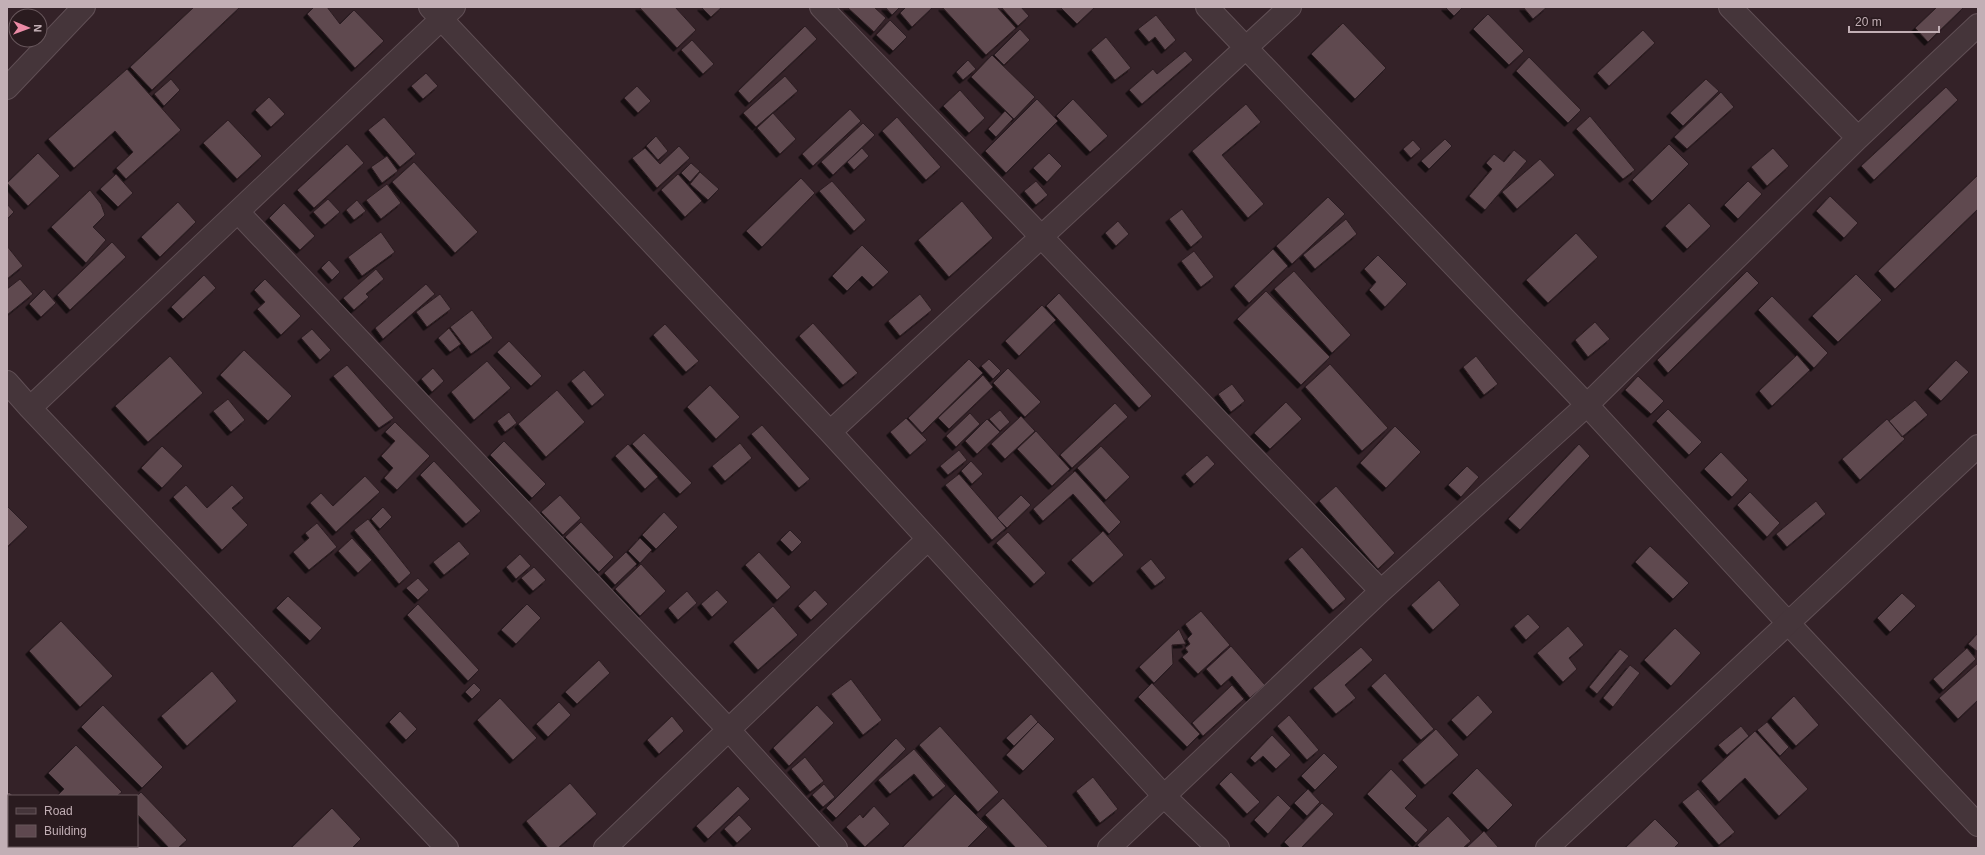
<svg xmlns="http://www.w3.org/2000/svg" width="1985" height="855" font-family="Arial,sans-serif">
	<defs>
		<filter id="shadow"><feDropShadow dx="-3.5" dy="3.5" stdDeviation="0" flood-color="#0009"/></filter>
	</defs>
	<rect width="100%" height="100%" fill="#342228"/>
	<path fill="#5e484f" stroke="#2c1d21" filter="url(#shadow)" d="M 194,7 L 240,7 L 152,90 L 130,67 Z
		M 314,7 L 327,7 L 340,24 L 354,10 L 384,41 L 355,68 L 307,14 Z
		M 639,7 L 675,7 L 696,30 L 677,48 Z
		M 701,7 L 722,7 L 711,17 Z
		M 847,7 L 874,7 L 886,18 L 874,32 Z
		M 885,7 L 900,7 L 892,15 Z
		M 906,7 L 933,7 L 912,27 L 900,13 Z
		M 942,7 L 997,7 L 1016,28 L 986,55 Z
		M 1001,7 L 1021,7 L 1029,16 L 1018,26 Z
		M 1060,7 L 1095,7 L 1077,24 Z
		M 1445,7 L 1463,7 L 1454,16 Z
		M 1523,7 L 1547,7 L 1533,19 Z
		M 1937,7 L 1964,7 L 1928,42 L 1915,28 Z
		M 1488,14 L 1524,51 L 1509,65 L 1473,29 Z
		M 1156,15 L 1176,40 L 1165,50 L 1155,37 L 1149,42 L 1138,29 Z
		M 890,20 L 907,37 L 893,51 L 876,35 Z
		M 1343,23 L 1386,68 L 1355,99 L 1311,54 Z
		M 805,26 L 817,39 L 749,103 L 738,91 Z
		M 1020,29 L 1030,40 L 1004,65 L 994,55 Z
		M 1643,30 L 1655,43 L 1609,86 L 1597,73 Z
		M 1106,37 L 1131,68 L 1115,80 L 1091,50 Z
		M 692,40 L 714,64 L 703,74 L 681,50 Z
		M 1185,51 L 1193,60 L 1142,104 L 1129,90 L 1153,69 L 1157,74 Z
		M 992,55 L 1035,97 L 1014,119 L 971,77 Z
		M 1529,57 L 1581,110 L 1568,123 L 1516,71 Z
		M 968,60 L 976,69 L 963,80 L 956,72 Z
		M 127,69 L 181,130 L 126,179 L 116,168 L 133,152 L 115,131 L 74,168 L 48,139 Z
		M 426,73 L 438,86 L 423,99 L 411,86 Z
		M 785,76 L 798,91 L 756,127 L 743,113 Z
		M 171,79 L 180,90 L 164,106 L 154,94 Z
		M 1706,79 L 1719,91 L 1683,126 L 1670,113 Z
		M 637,86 L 651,101 L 638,113 L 624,98 Z
		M 1946,87 L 1958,100 L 1874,180 L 1861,166 Z
		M 960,90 L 985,118 L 969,133 L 943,106 Z
		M 1721,92 L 1734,107 L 1687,149 L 1674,137 Z
		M 269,97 L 285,114 L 271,127 L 255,110 Z
		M 1037,99 L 1058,121 L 1006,173 L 985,151 Z
		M 1073,99 L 1108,136 L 1090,152 L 1056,116 Z
		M 1246,104 L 1261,122 L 1222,155 L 1264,204 L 1248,218 L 1192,151 Z
		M 850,109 L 861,121 L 813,166 L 802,154 Z
		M 1005,111 L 1013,119 L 996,137 L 988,129 Z
		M 773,113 L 796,139 L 780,154 L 757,128 Z
		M 1590,116 L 1635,170 L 1623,179 L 1576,129 Z
		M 384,117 L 416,154 L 400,167 L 368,130 Z
		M 897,117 L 941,167 L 926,180 L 882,131 Z
		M 228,120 L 262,156 L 237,179 L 203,143 Z
		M 863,123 L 875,135 L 833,175 L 821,162 Z
		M 656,136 L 668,151 L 658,160 L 646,146 Z
		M 1445,139 L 1452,146 L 1429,169 L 1421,161 Z
		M 1413,140 L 1421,149 L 1411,158 L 1403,149 Z
		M 347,144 L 364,163 L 314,208 L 297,190 Z
		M 1669,144 L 1689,164 L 1652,201 L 1632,180 Z
		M 679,146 L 690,158 L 657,188 L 632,158 L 645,148 L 660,164 Z
		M 862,148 L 869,156 L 854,170 L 847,162 Z
		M 1773,148 L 1789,166 L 1767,186 L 1751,167 Z
		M 1514,150 L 1527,161 L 1485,210 L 1469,196 L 1492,169 L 1486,163 L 1494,154 L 1504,162 Z
		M 38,153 L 60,176 L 28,206 L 7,183 Z
		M 1049,153 L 1062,166 L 1047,182 L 1033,168 Z
		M 387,156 L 398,171 L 382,183 L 371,167 Z
		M 1540,159 L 1555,175 L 1517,209 L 1502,192 Z
		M 414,162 L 478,232 L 455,253 L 392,182 Z
		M 691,163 L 700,171 L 690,182 L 681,173 Z
		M 700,172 L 719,189 L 708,200 L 690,184 Z
		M 116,174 L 133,193 L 118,207 L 100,189 Z
		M 678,174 L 702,201 L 685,217 L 661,190 Z
		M 1978,175 L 1978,209 L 1895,289 L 1878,271 Z
		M 801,178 L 815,193 L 762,247 L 746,231 Z
		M 832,181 L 866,220 L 854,231 L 819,191 Z
		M 1036,181 L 1048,195 L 1036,205 L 1024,191 Z
		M 1748,181 L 1762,194 L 1738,219 L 1724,205 Z
		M 387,184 L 401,203 L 381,219 L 366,200 Z
		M 90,190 L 101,204 L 105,215 L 93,227 L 106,240 L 86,263 L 51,227 Z
		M 1830,196 L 1858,223 L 1844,238 L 1816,211 Z
		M 1328,197 L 1345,214 L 1292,264 L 1276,246 Z
		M 328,199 L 340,212 L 325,225 L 313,212 Z
		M 357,200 L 366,211 L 354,220 L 346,210 Z
		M 962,201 L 993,238 L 949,277 L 918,240 Z
		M 178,202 L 196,222 L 160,257 L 141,237 Z
		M 284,203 L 315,236 L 300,250 L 269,218 Z
		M 1689,203 L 1711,226 L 1687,249 L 1665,226 Z
		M 7,204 L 14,212 L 7,219 Z
		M 1182,209 L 1203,237 L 1191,247 L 1169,219 Z
		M 1346,219 L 1357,234 L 1315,269 L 1303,255 Z
		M 1118,221 L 1129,234 L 1116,246 L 1105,233 Z
		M 381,232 L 395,252 L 362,276 L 348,257 Z
		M 1576,233 L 1598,257 L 1548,303 L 1526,280 Z
		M 112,242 L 126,257 L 70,310 L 57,295 Z
		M 862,245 L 889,272 L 873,287 L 862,276 L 847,291 L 832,276 Z
		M 7,246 L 23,266 L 7,279 Z
		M 1273,249 L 1288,266 L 1249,303 L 1234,286 Z
		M 1194,251 L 1214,277 L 1201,287 L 1181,261 Z
		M 1378,255 L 1407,284 L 1385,307 L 1369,290 L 1376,282 L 1364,269 Z
		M 329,260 L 340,272 L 332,280 L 321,268 Z
		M 376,269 L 384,279 L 366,294 L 369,297 L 354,310 L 343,298 Z
		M 1294,271 L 1351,335 L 1332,353 L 1274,289 Z
		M 1747,271 L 1759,283 L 1668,373 L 1657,360 Z
		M 1856,274 L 1882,300 L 1838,342 L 1812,316 Z
		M 204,275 L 216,288 L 183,319 L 171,307 Z
		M 20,279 L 33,294 L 7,315 L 7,289 Z
		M 265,279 L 301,316 L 281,335 L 257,309 L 265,302 L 254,290 Z
		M 426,284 L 435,294 L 383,339 L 375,328 Z
		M 44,289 L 56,303 L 41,317 L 29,304 Z
		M 1266,291 L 1330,357 L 1301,385 L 1237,319 Z
		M 1059,293 L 1152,396 L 1139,408 L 1046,306 Z
		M 440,294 L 451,309 L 427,327 L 416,312 Z
		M 920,294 L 932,310 L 900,336 L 888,321 Z
		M 1772,296 L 1828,353 L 1814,368 L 1758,310 Z
		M 1042,305 L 1056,320 L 1019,356 L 1005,341 Z
		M 472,310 L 493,338 L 471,354 L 450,327 Z
		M 1595,322 L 1610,339 L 1588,357 L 1575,340 Z
		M 813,323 L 858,373 L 843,385 L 799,336 Z
		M 665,324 L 699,361 L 686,372 L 653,335 Z
		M 449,328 L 461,344 L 450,352 L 438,338 Z
		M 312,329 L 331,350 L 320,360 L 301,338 Z
		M 509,341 L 542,376 L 531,386 L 497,352 Z
		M 244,350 L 292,396 L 268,421 L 220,375 Z
		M 1797,355 L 1810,370 L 1772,406 L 1759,391 Z
		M 170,356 L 203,393 L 148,442 L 115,406 Z
		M 1476,356 L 1498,384 L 1484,395 L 1463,367 Z
		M 969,359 L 983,373 L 922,433 L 908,418 Z
		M 989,359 L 1001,371 L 993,379 L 981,366 Z
		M 1956,360 L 1969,372 L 1941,401 L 1928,389 Z
		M 487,361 L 511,388 L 474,420 L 451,392 Z
		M 1330,364 L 1388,428 L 1362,451 L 1305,387 Z
		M 347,365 L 394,418 L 379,428 L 333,376 Z
		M 433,368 L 444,381 L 432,392 L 421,379 Z
		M 1008,368 L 1041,402 L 1025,417 L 993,383 Z
		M 584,370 L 605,395 L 592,406 L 571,381 Z
		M 983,375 L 993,387 L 949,429 L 938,418 Z
		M 1638,376 L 1664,401 L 1651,414 L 1625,390 Z
		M 1232,384 L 1245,401 L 1231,412 L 1218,394 Z
		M 710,385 L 740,417 L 716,439 L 687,407 Z
		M 557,390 L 585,422 L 546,457 L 518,424 Z
		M 228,399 L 245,420 L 231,432 L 213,411 Z
		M 1915,400 L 1928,415 L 1902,437 L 1889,421 Z
		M 1286,402 L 1302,419 L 1270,449 L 1254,433 Z
		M 1115,403 L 1128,417 L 1072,468 L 1060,455 Z
		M 1668,409 L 1702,442 L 1689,455 L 1656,421 Z
		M 1000,410 L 1010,422 L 1000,431 L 989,419 Z
		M 509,412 L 517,423 L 505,432 L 497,421 Z
		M 970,413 L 980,424 L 956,447 L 946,436 Z
		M 1021,416 L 1035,431 L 1005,459 L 991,444 Z
		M 906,418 L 927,440 L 910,455 L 890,432 Z
		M 987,419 L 1000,432 L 977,454 L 965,441 Z
		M 1887,419 L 1905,439 L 1860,480 L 1842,459 Z
		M 395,422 L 430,456 L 397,490 L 384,478 L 393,468 L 381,456 L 395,441 L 385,432 Z
		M 762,425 L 810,479 L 799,488 L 751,434 Z
		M 1395,426 L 1421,452 L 1386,488 L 1360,463 Z
		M 1036,431 L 1070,469 L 1052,486 L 1017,449 Z
		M 644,433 L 692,483 L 680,494 L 632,444 Z
		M 504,441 L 546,484 L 532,498 L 490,455 Z
		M 740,443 L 752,458 L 725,481 L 712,466 Z
		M 628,444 L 658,477 L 645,489 L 615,456 Z
		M 1579,444 L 1590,456 L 1520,530 L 1508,519 Z
		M 162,446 L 183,466 L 162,488 L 141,468 Z
		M 1101,446 L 1130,477 L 1106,500 L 1077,468 Z
		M 959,450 L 967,460 L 948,475 L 940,466 Z
		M 1721,452 L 1748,480 L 1732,497 L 1704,469 Z
		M 1207,455 L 1215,464 L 1194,484 L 1185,474 Z
		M 434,461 L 481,511 L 466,524 L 420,475 Z
		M 971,461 L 983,474 L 972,484 L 961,471 Z
		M 1467,466 L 1479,477 L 1461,497 L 1448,485 Z
		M 1075,471 L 1121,522 L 1109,534 L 1073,494 L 1043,521 L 1033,509 Z
		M 959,474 L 1006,528 L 992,540 L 945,485 Z
		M 365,476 L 380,492 L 336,532 L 310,503 L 321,493 L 333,506 Z
		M 186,485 L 207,508 L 232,485 L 244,498 L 232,508 L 248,525 L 222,550 L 173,497 Z
		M 1336,486 L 1395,553 L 1378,569 L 1319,501 Z
		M 1750,492 L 1780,523 L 1767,537 L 1737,505 Z
		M 560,495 L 581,518 L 563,535 L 541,512 Z
		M 1021,495 L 1031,505 L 1007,528 L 997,518 Z
		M 1816,501 L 1826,514 L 1787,547 L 1776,534 Z
		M 7,506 L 28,527 L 7,547 Z
		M 383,507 L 392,517 L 380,529 L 371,519 Z
		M 664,512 L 678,527 L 656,549 L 642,535 Z
		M 368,519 L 411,573 L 399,584 L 354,530 Z
		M 581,522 L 614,557 L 599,572 L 565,537 Z
		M 317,523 L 337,547 L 309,570 L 293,552 L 309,538 L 305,533 Z
		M 790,530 L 802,542 L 792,552 L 780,540 Z
		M 1103,531 L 1124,555 L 1093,583 L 1071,560 Z
		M 1008,532 L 1046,573 L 1034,584 L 996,543 Z
		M 352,538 L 372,560 L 358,573 L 338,551 Z
		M 640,538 L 652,550 L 640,563 L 628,551 Z
		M 459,541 L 470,554 L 444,575 L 433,562 Z
		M 1650,546 L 1689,583 L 1673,599 L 1635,562 Z
		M 1302,547 L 1346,599 L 1333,610 L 1288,559 Z
		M 626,552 L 637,564 L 615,585 L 604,573 Z
		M 759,552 L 791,587 L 777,600 L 745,565 Z
		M 520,554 L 531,566 L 516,579 L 506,567 Z
		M 1151,559 L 1166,578 L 1155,586 L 1140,568 Z
		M 641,564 L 666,591 L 640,616 L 615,589 Z
		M 534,567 L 546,580 L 533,591 L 521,578 Z
		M 418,578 L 429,590 L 418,600 L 406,588 Z
		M 1439,580 L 1460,605 L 1433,630 L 1411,605 Z
		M 717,590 L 728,602 L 712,617 L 701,604 Z
		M 815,590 L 828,604 L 811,620 L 798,606 Z
		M 687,591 L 697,603 L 678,620 L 668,608 Z
		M 1902,593 L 1916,606 L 1890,632 L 1877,618 Z
		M 288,596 L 322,628 L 310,641 L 276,608 Z
		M 418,604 L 479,670 L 468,681 L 407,615 Z
		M 527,604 L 541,618 L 516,644 L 501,630 Z
		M 773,606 L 798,635 L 758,670 L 733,642 Z
		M 1201,611 L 1230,645 L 1198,674 L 1182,657 L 1188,652 L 1185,648 L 1190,644 L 1187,639 L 1192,634 L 1185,624 Z
		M 1528,614 L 1540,627 L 1526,640 L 1514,626 Z
		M 61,621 L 113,676 L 80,707 L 29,651 Z
		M 1568,626 L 1584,645 L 1569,658 L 1577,669 L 1563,682 L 1537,653 Z
		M 1675,628 L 1701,653 L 1671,686 L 1644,660 Z
		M 1179,629 L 1186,644 L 1172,645 L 1173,664 L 1154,683 L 1139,667 Z
		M 1978,633 L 1978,652 L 1968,644 Z
		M 1231,646 L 1265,685 L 1250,698 L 1232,676 L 1221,686 L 1206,669 Z
		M 1361,647 L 1373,660 L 1345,685 L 1356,698 L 1336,714 L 1313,688 Z
		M 1967,648 L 1976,659 L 1943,690 L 1933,679 Z
		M 1620,649 L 1629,656 L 1597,694 L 1589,687 Z
		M 599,660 L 610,673 L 577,704 L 565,692 Z
		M 1978,663 L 1978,700 L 1958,719 L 1939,698 Z
		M 1630,665 L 1640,673 L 1613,707 L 1603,698 Z
		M 212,671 L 237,701 L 187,746 L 161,716 Z
		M 1385,673 L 1434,729 L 1421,740 L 1371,686 Z
		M 851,679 L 882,720 L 863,735 L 831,694 Z
		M 474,683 L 481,690 L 472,699 L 465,692 Z
		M 1152,683 L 1200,734 L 1187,747 L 1138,697 Z
		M 1232,685 L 1244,699 L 1203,736 L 1192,723 Z
		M 1478,695 L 1493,712 L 1467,737 L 1451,720 Z
		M 1794,696 L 1819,725 L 1796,746 L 1771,718 Z
		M 500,698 L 537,738 L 513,760 L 477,720 Z
		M 559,702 L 571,715 L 548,737 L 536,724 Z
		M 103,705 L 163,767 L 142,788 L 81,727 Z
		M 817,705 L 834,723 L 789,766 L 773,748 Z
		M 400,711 L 417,729 L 406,740 L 389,722 Z
		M 1031,714 L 1038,722 L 1014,746 L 1006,738 Z
		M 1289,715 L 1319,750 L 1307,760 L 1277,726 Z
		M 672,716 L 684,731 L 659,754 L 647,740 Z
		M 1038,722 L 1055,739 L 1023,771 L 1006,755 Z
		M 1767,722 L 1789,747 L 1780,756 L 1757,730 Z
		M 940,726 L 999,792 L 978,812 L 919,745 Z
		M 1741,726 L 1749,736 L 1727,755 L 1718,745 Z
		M 1436,729 L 1459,755 L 1425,785 L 1402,760 Z
		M 1755,731 L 1808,789 L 1779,816 L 1745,778 L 1719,802 L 1701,781 Z
		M 1272,735 L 1291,755 L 1276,769 L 1263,756 L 1255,763 L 1250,758 Z
		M 896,738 L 906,749 L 836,818 L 826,808 Z
		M 76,745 L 122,792 L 117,796 L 57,796 L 64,789 L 48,773 Z
		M 914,749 L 946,786 L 933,797 L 914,774 L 890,794 L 878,780 Z
		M 1324,753 L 1338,767 L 1315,790 L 1301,776 Z
		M 805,757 L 824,781 L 810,792 L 791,769 Z
		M 1477,768 L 1513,805 L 1488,830 L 1452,793 Z
		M 1391,769 L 1417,796 L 1405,808 L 1428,830 L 1416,843 L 1367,794 Z
		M 1231,772 L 1260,802 L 1247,814 L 1219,784 Z
		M 1093,777 L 1118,809 L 1100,823 L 1076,791 Z
		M 570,783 L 597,814 L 558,848 L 548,848 L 526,821 Z
		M 824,784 L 835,797 L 823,807 L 812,795 Z
		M 738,786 L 750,799 L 708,839 L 696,826 Z
		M 1308,789 L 1320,802 L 1307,816 L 1294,803 Z
		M 1698,789 L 1735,832 L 1719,845 L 1682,802 Z
		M 9,792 L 14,796 L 9,796 L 9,814 L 7,817 L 7,794 Z
		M 141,792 L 187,840 L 178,848 L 169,848 L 137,814 L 137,796 Z
		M 955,794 L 988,827 L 967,848 L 902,848 Z
		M 1278,795 L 1291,808 L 1268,834 L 1254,820 Z
		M 1003,798 L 1049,848 L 1016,848 L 985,815 Z
		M 1322,803 L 1334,814 L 1301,848 L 1290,848 L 1284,842 Z
		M 874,806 L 890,824 L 865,847 L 846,827 L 860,814 L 863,818 Z
		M 332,808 L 361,839 L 352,848 L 291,848 Z
		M 739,815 L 752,829 L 737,843 L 724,829 Z
		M 1448,816 L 1471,841 L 1463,848 L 1420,848 L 1417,845 Z
		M 1655,819 L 1679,843 L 1674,848 L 1625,848 Z
		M 1484,831 L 1499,848 L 1466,848 Z
		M 78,846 L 116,846 L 114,848 L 76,848 Z"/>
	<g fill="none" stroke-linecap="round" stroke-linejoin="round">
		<defs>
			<path id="minor" d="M 430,7 L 830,432 L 1164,796 L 1218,848
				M 821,7 L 1381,591
				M 1207,7 L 1587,405 L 1789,624 L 1978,825
				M 1730,7 L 1858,138
				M 238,212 L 728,729 L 836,848
				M 7,382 L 30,408 L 447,848
				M 30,408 L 454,7
				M 830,432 L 1290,7
				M 605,848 L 927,540
				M 1109,848 L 1381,591 L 1587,405 L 1858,138 L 1978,25"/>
			<path id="tertiary" d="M 7,88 L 84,7
				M 1547,848 L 1978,446"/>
		</defs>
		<use href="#minor" stroke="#604f55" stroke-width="24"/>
		<use href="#tertiary" stroke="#604f55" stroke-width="24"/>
		<use href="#minor" stroke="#45353a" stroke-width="22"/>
		<use href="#tertiary" stroke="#45353a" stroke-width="22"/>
	</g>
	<rect width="1985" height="855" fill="none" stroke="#c2afb5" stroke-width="16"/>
	<rect x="8" y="795" width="130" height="52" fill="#2a1b1f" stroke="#67565b"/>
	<rect x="16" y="808" width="20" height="6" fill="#45353a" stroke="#67565b"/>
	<text x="44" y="815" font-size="12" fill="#c2afb5">Road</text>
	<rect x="16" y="825" width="20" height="12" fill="#5e484f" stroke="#67565b"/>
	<text x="44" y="835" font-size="12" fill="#c2afb5">Building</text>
	<g transform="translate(28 28) rotate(91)"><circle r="19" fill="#2a1b1f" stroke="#67565b"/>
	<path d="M0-3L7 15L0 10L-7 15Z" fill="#eb8ba6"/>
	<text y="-6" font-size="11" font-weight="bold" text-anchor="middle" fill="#c2afb5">N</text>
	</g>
	<path d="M1849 26v6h90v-6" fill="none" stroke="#c2afb5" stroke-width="2"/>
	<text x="1855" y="26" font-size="12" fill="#c2afb5" stroke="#2a1b1f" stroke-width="3" paint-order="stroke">20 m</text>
</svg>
